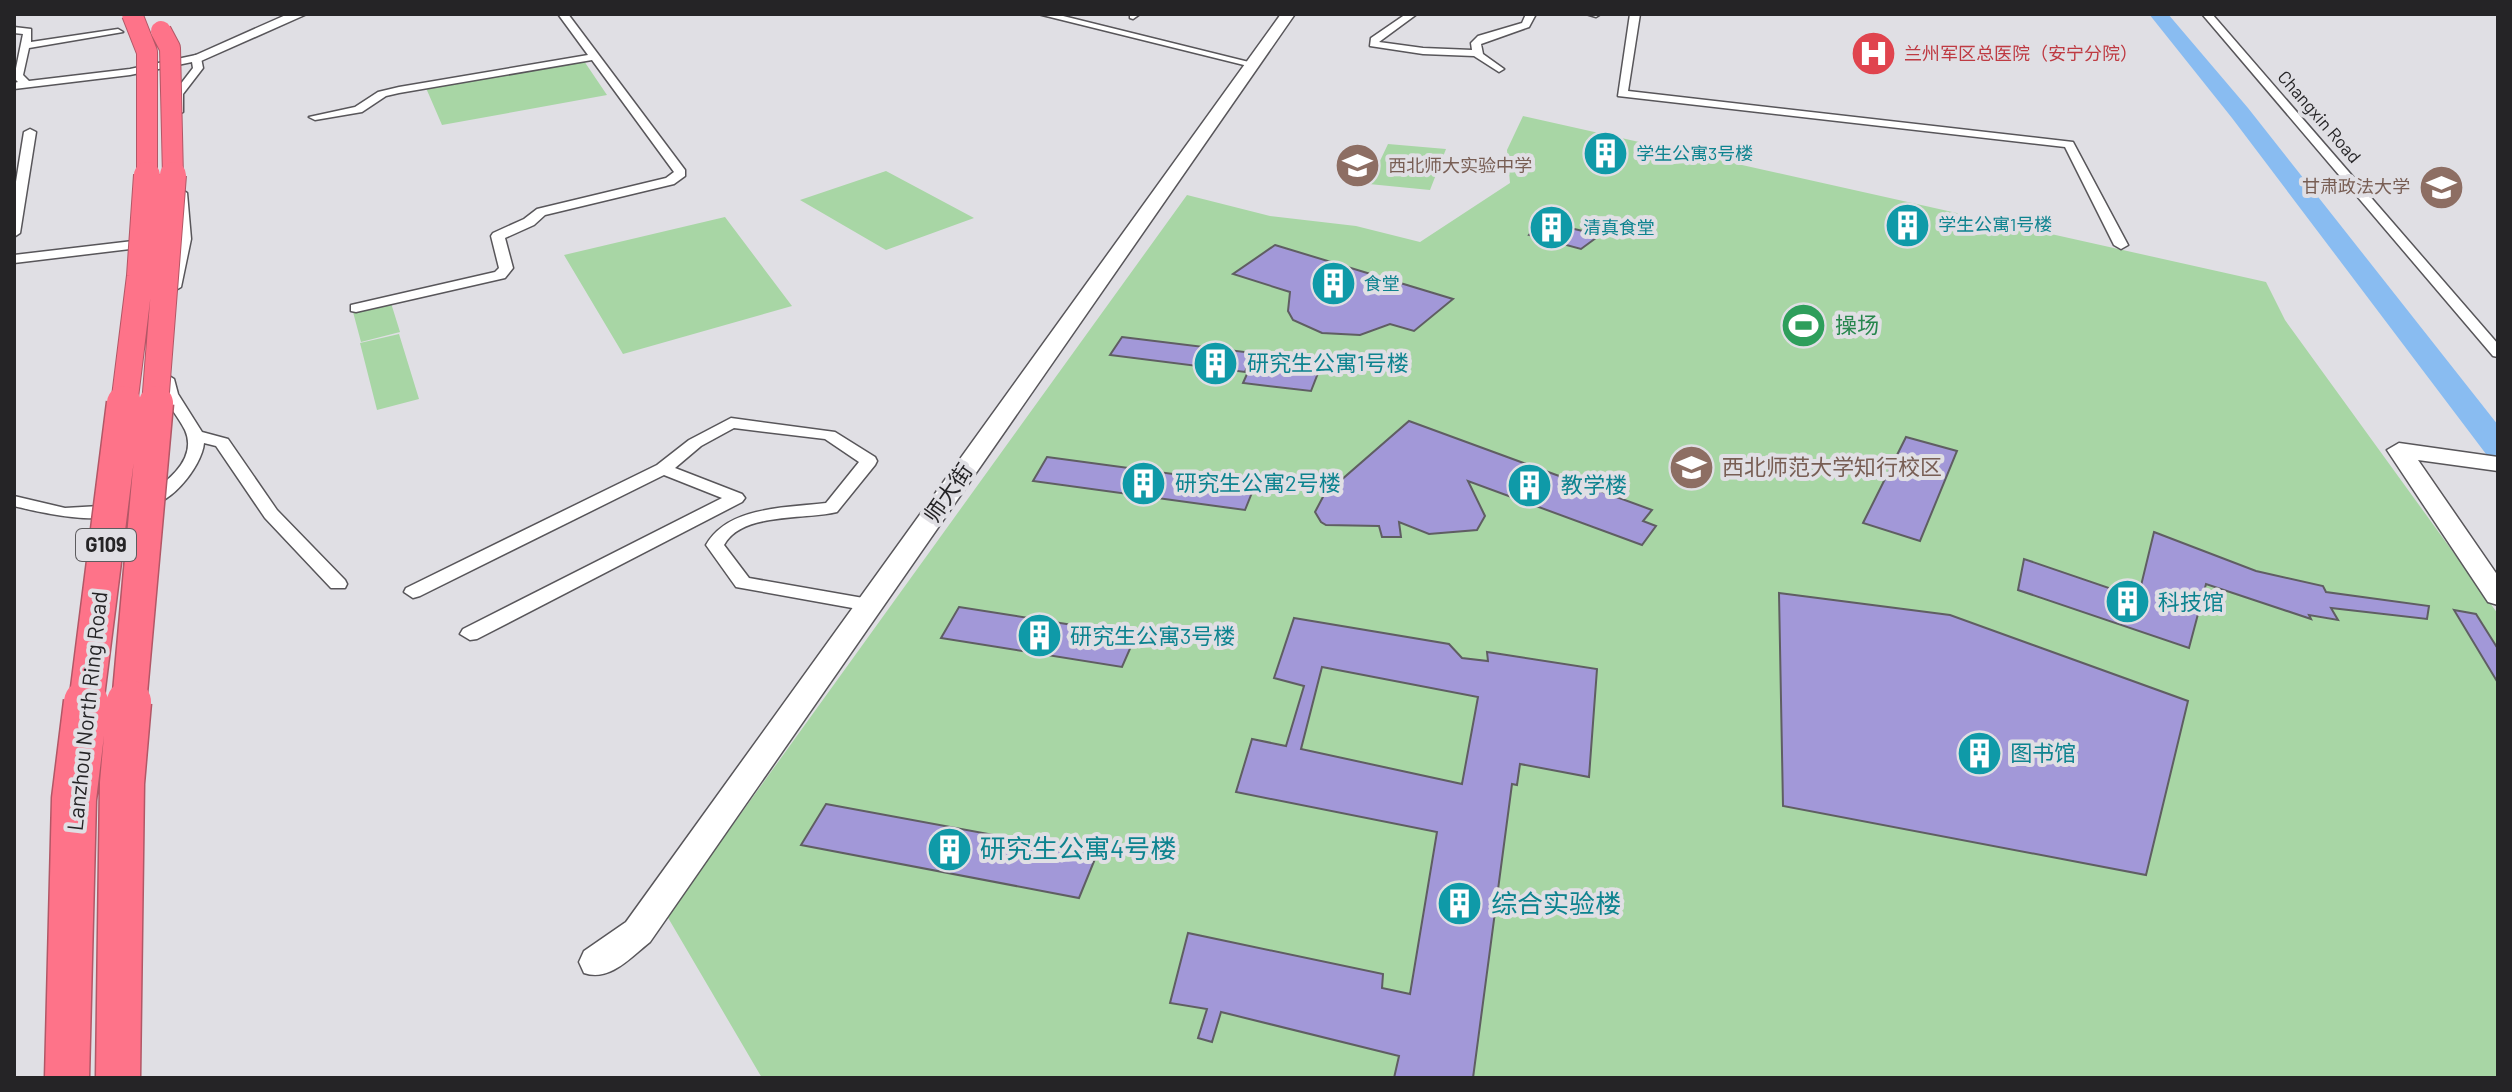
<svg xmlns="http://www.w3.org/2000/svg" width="2512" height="1092" font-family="Barlow,'Noto Sans SC',sans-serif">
	<rect width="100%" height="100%" fill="#e0dfe4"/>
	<path fill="#a8d6a5" d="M 584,61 L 607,95 L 442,125 L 426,88 Z
		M 1523,116 L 2266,282 L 2285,320 L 2498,614 L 2498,1078 L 762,1078 L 667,916 L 1187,195 L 1270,216 L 1356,226 L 1420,242 L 1510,183 L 1507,150 Z
		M 1388,144 L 1446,149 L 1430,190 L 1369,184 Z
		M 886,171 L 974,218 L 886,250 L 800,200 Z
		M 725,217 L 792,306 L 623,354 L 564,255 Z
		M 391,303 L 400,332 L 361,342 L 353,312 Z
		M 399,334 L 419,399 L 377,410 L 360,343 Z"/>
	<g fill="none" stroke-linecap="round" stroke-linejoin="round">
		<path fill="#89bcf1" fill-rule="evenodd" d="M 2149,14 L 2168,14 L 2248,108 L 2498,425 L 2498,457 L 2486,454 L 2232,118 Z"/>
	</g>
	<path fill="#a298d8" stroke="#5f5e62" stroke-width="2" fill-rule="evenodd" d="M 1540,221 L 1600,235 L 1581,249 L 1529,235 Z
		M 1275,245 L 1453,299 L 1414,331 L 1390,324 L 1360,335 L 1322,333 L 1293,320 L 1288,311 L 1290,292 L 1233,274 Z
		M 1122,337 L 1253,353 L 1245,372 L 1110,355 Z
		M 1251,365 L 1318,373 L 1311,391 L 1243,383 Z
		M 1409,421 L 1652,510 L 1643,521 L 1656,526 L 1642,545 L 1468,481 L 1485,516 L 1477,530 L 1429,534 L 1399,522 L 1401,537 L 1382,537 L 1379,526 L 1326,525 L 1321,522 L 1315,512 L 1324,495 Z
		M 1906,437 L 1957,451 L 1920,541 L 1863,523 Z
		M 1047,457 L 1255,485 L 1245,510 L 1033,481 Z
		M 2154,532 L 2256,571 L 2323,586 L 2326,592 L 2429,606 L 2427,619 L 2331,608 L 2338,620 L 2309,615 L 2311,619 L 2206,584 L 2189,648 L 2018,590 L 2024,559 L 2138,598 Z
		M 1779,593 L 1950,615 L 2188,701 L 2146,875 L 1783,806 Z
		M 959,607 L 1136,635 L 1122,667 L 941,638 Z
		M 2454,610 L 2476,614 L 2498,649 L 2498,683 Z
		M 1294,618 L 1449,644 L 1462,658 L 1488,661 L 1487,652 L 1597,669 L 1589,777 L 1520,764 L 1517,785 L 1512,784 L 1473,1078 L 1394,1078 L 1399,1056 L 1221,1012 L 1212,1042 L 1198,1038 L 1207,1009 L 1170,1003 L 1188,933 L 1383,974 L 1382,988 L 1410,994 L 1437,832 L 1236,792 L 1252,739 L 1286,746 L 1304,686 L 1274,678 ZM 1322,667 L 1478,697 L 1462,784 L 1301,749 Z
		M 826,804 L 1097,854 L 1079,898 L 801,845 Z"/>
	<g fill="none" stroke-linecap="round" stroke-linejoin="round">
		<defs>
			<path id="street" d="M 558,14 L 568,14 L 685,170 L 685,176 L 674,184 L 545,215 L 534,225 L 505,238 L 513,268 L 505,278 L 356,312 L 351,311 L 351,305 L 495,272 L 499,268 L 491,236 L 493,233 L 524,219 L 537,209 L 666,178 L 674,172 L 592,60 L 399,93 L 386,96 L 362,112 L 315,120 L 309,117 L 355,107 L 378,92 L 399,87 L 588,55 Z
				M 1038,14 L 1055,14 L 1257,64 L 1252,67 Z
				M 1130,14 L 1140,14 L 1133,19 L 1130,18 Z
				M 1406,14 L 1417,14 L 1379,42 L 1423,48 L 1472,50 L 1471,43 L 1478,36 L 1522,23 L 1526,14 L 1536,14 L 1529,27 L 1481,44 L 1483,54 L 1504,69 L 1499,72 L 1474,56 L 1423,54 L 1370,46 L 1371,38 Z
				M 1586,14 L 1601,14 L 1596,17 Z
				M 1630,14 L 1640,14 L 1628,91 L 2073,142 L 2128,245 L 2121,249 L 2114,245 L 2065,147 L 1618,96 Z
				M 2202,14 L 2212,14 L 2498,344 L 2498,357 L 2493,356 Z
				M 14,27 L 31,29 L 31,42 L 118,29 L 123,32 L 29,48 L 23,75 L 29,81 L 130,69 L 196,55 L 201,58 L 203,68 L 183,94 L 183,112 L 177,115 L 171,112 L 173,94 L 193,68 L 192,62 L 130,75 L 14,89 L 14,83 L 18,82 L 14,78 L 23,34 L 14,33 Z
				M 30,129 L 36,132 L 20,233 L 14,237 L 14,194 L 24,132 Z
				M 181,189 L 187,193 L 191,239 L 181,287 L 174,291 L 167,287 L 177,239 L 175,193 Z
				M 150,239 L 157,243 L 155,246 L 14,263 L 14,255 Z
				M 166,374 L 174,379 L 178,394 L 202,432 L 228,439 L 277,510 L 345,580 L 347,584 L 345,588 L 331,588 L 265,518 L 216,446 L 204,443 C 202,467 166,512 139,506 L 136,502 L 139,498 C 162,487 199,461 185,430 C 176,412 162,400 158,379 Z
				M 731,418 L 835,432 L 875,457 L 877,461 L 875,465 L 837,512 C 805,520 742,512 724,545 L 749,578 L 869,599 L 876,601 L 878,605 L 876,609 L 869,611 L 736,587 L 706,545 C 728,506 786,508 826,503 L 859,462 L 825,439 L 734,428 L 701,446 L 675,468 L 742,494 L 745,498 L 742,502 L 477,639 L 470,640 L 460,634 L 463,629 L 722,498 L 664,475 L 420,596 L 413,598 L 404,592 L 406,588 L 657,465 L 689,440 Z
				M 14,496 L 65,508 L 117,505 L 126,510 C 107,528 38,512 14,506 Z"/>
			<path id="secondary" d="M 288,14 L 307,14 L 201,61 L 189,58 Z
				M 1281,14 L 1295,14 L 650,942 C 631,957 610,982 584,973 L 579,962 L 584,951 L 626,922 Z
				M 2399,443 L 2498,457 L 2498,471 L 2418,460 L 2498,576 L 2498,605 L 2488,602 L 2387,450 Z"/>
		</defs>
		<use href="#street" stroke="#58565a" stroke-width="3"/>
		<use href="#secondary" stroke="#58565a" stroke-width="3"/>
		<use href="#street" fill="#fff" fill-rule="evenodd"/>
		<use href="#secondary" fill="#fff" fill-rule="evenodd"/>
		<defs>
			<path id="highway-bridge-far3" d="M 132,14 L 147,52 L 147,177
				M 161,31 L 170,48 L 173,177"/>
			<path id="highway-bridge-far2" d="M 124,405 L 140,276 L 147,175
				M 155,405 L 173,175"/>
			<path id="highway-bridge-far1" d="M 86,704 L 124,403
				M 129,704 L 156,403"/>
			<path id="highway-bridge" d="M 67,1078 L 74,799 L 86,702
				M 118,1078 L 122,783 L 129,702"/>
		</defs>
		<use href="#highway-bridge-far3" stroke="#b25766" stroke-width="22" stroke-linecap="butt"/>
		<use href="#highway-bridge-far2" stroke="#b25766" stroke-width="28" stroke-linecap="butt"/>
		<use href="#highway-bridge-far1" stroke="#b25766" stroke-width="37" stroke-linecap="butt"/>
		<use href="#highway-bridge" stroke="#b25766" stroke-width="47" stroke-linecap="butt"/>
		<use href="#highway-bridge-far3" stroke="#fe7389" stroke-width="20"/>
		<use href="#highway-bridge-far2" stroke="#fe7389" stroke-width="26"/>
		<use href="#highway-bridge-far1" stroke="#fe7389" stroke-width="34"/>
		<use href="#highway-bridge" stroke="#fe7389" stroke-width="44"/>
	</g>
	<defs>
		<symbol id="hospital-disc" viewBox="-11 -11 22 22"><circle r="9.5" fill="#e0444e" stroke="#e0dfe4"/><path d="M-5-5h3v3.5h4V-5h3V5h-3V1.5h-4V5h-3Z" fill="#fff"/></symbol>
		<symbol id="building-disc" viewBox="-11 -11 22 22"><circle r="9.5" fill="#0f9aa8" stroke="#e0dfe4"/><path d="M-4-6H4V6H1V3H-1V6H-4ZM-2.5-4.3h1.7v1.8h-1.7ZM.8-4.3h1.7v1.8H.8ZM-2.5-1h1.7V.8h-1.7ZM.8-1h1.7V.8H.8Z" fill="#fff"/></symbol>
		<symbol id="school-disc" viewBox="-11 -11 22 22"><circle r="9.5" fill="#8d6e63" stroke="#e0dfe4"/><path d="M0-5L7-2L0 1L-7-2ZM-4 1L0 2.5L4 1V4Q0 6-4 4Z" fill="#fff"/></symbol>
		<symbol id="stadium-disc" viewBox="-11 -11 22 22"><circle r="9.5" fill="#2e9e5b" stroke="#e0dfe4"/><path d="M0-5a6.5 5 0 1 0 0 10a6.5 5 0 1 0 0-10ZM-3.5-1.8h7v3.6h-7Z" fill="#fff"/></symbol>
		<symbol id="university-disc" viewBox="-11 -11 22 22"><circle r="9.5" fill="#8d6e63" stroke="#e0dfe4"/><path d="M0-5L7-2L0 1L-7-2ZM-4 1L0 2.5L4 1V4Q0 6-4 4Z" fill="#fff"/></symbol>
	</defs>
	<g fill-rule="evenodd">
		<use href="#hospital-disc" x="1848" y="28" width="51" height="51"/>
		<use href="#building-disc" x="1580" y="128" width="51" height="51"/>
		<use href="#school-disc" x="1332" y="140" width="51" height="51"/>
		<use href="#school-disc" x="2416" y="162" width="51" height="51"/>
		<use href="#building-disc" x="1882" y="200" width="51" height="51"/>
		<use href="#building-disc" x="1526" y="202" width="51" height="51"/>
		<use href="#building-disc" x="1308" y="258" width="51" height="51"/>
		<use href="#stadium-disc" x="1778" y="300" width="51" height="51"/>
		<use href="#building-disc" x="1190" y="338" width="51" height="51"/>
		<use href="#university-disc" x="1666" y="442" width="51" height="51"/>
		<use href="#building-disc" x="1118" y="458" width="51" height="51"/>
		<use href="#building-disc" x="1504" y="460" width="51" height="51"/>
		<use href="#building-disc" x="2102" y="576" width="51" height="51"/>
		<use href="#building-disc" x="1014" y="610" width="51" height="51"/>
		<use href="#building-disc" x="1954" y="728" width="51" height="51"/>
		<use href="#building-disc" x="924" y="824" width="51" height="51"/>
		<use href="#building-disc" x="1434" y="878" width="51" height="51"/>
	</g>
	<g text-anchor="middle" stroke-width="8" stroke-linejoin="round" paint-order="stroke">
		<g font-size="18" fill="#be3a42" stroke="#e0dfe4" text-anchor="start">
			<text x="1904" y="60">兰州军区总医院（安宁分院）</text>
		</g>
		<g font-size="18" fill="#252426" stroke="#e0dfe4">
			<text transform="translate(2319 117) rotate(49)" y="6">Changxin Road</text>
		</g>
		<g font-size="18" fill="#0d838f" stroke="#e0dfe4" text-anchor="start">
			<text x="1636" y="160">学生公寓3号楼</text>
			<text x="1938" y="231">学生公寓1号楼</text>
			<text x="1583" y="234">清真食堂</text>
			<text x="1364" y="290">食堂</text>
		</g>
		<g font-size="18" fill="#785e54" stroke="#e0dfe4" text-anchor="start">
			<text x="1388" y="172">西北师大实验中学</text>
			<text x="2410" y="193" text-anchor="end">甘肃政法大学</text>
		</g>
		<rect fill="#e0dfe4" stroke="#5d5c5f" stroke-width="2" x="76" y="529" width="60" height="32" rx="6"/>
		<g font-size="20" font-weight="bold" fill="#252426">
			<text x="106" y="552">G109</text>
		</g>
		<g font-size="22" fill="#27864d" stroke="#e0dfe4" text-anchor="start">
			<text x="1835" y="333">操场</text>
		</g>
		<g font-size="22" fill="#0d838f" stroke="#e0dfe4" text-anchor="start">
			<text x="1247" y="371">研究生公寓1号楼</text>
			<text x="1175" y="491">研究生公寓2号楼</text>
			<text x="1561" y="493">教学楼</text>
			<text x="2158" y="610">科技馆</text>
			<text x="1070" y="644">研究生公寓3号楼</text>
			<text x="2010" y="761">图书馆</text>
		</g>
		<g font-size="22" fill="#785e54" stroke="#e0dfe4" text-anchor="start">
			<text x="1722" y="475">西北师范大学知行校区</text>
		</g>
		<g font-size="22" fill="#252426" stroke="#e0dfe4">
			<text transform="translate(948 493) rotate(-55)" y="8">师大街</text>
			<text transform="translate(87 711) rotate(-84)" y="8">Lanzhou North Ring Road</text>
		</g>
		<g font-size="26" fill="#0d838f" stroke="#e0dfe4" text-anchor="start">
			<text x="980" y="858">研究生公寓4号楼</text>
			<text x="1491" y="913">综合实验楼</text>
		</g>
	</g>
	<rect width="2512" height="1092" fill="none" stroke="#252426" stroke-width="32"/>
</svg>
